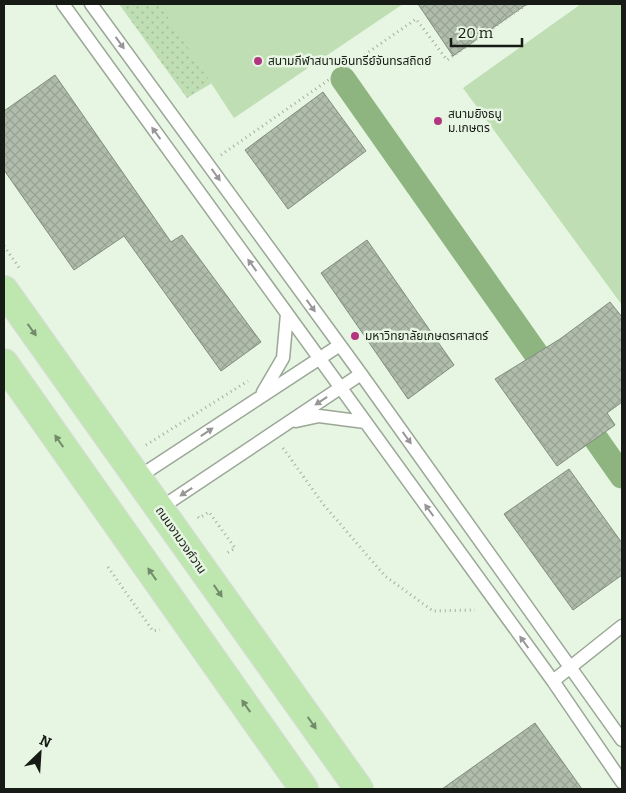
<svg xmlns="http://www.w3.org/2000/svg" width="626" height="793" font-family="Bitter,'Noto Sans Thai',serif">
	<defs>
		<pattern id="park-dots" width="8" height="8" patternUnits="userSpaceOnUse" patternTransform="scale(1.25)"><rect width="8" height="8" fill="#bfdeb4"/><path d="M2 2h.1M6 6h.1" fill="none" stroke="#a3be9a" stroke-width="1.8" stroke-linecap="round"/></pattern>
		<pattern id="building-cross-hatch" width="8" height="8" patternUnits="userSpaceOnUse" patternTransform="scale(1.25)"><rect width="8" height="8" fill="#b1bdac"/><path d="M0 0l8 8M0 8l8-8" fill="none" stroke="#98a293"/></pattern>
	</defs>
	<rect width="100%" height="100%" fill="#e7f5e3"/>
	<path fill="url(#park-dots)" d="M 119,4 L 160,4 L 212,83 L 187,98 Z"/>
	<path fill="#bfdeb4" d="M 159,4 L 403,4 L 234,118 Z
		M 581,4 L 622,4 L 622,305 L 463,88 Z"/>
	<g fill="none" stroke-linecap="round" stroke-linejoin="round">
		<path stroke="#8eb580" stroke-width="25" d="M 343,79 L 622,476"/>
	</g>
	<path fill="url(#building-cross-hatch)" stroke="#818d7d" d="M 418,4 L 527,4 L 453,56 Z
		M 55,75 L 171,242 L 182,235 L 261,342 L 221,371 L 124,236 L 74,270 L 4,170 L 4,111 Z
		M 323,92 L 366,151 L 288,209 L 245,150 Z
		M 367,240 L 454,365 L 408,399 L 321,273 Z
		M 610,302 L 622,317 L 622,402 L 607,413 L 615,425 L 557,466 L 495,379 L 560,339 Z
		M 569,469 L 622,543 L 622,575 L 573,610 L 504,514 Z
		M 535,723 L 582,789 L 442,789 Z"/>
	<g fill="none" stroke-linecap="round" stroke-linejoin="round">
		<defs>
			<path id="lane" d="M 63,4 L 553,681 L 622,782
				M 91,4 L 361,374 L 622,740
				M 263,392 L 283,358 L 287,314
				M 296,421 L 319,416 L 365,422
				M 137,478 L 340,345
				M 159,509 L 361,374
				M 553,681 L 622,626"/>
			<path id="primary" d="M 4,290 L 359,789
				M 4,363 L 304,789"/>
		</defs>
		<use href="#lane" stroke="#9ba797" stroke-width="15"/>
		<use href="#primary" stroke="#dadbda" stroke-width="30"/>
		<path stroke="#a4aea0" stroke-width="3" stroke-dasharray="1 4" stroke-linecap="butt" d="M 221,155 L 416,19 L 447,60 L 527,4
			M 4,246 L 20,269
			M 146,445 L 248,381
			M 283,448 L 323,504 L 385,576 L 433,611 L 475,610
			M 198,517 L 199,518 L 209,512 L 235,548 L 227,553
			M 108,567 L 153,631 L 160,630"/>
		<use href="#lane" stroke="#fff" stroke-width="12"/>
		<use href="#primary" stroke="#bee7af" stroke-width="28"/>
	</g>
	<defs><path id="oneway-solid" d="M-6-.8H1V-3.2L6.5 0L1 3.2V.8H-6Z" transform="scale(1.25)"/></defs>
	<g fill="#979896">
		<use href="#oneway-solid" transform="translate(120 43) rotate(54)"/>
		<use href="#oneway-solid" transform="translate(156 133) rotate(-126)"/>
		<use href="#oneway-solid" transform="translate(216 175) rotate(54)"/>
		<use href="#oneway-solid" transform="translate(252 265) rotate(-126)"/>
		<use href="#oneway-solid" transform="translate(311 306) rotate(54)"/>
		<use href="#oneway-solid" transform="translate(321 401) rotate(146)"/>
		<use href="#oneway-solid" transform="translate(207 432) rotate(-33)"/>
		<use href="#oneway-solid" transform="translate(407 438) rotate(54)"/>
		<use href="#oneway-solid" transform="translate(186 492) rotate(147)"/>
		<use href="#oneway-solid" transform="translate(429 510) rotate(-126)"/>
		<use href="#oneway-solid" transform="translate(524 642) rotate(-126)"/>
	</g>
	<g fill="#738b6a">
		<use href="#oneway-solid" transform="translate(32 330) rotate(54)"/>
		<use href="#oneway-solid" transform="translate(59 441) rotate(-125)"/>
		<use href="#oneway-solid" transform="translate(152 574) rotate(-125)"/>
		<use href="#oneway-solid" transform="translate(218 591) rotate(55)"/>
		<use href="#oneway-solid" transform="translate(246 706) rotate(-125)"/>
		<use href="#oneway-solid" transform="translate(312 723) rotate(55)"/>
	</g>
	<g fill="#b33481" stroke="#e7f5e3" stroke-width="2">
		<circle cx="258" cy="61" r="5"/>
		<circle cx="438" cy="121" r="5"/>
		<circle cx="355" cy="336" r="5"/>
	</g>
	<g text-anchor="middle" stroke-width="5" stroke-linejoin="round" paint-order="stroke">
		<g font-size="12" fill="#171b15" stroke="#e7f5e3" text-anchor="start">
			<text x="268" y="65">สนามกีฬาสนามอินทรีย์จันทรสถิตย์</text>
			<text x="448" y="118">สนามยิงธนู<tspan x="448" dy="14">ม.เกษตร</tspan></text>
			<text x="365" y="340">มหาวิทยาลัยเกษตรศาสตร์</text>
		</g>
		<g font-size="12" fill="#171b15" stroke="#e7f5e3">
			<text transform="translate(181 540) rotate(55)" y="4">ถนนงามวงศ์วาน</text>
		</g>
	</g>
	<rect width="626" height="793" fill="none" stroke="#171b15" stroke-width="10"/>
	<g transform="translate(40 753) rotate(25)" stroke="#e7f5e3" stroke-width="4" paint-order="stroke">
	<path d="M0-4L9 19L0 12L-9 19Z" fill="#171b15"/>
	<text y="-8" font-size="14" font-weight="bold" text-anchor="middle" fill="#171b15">N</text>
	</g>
	<path d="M451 38v8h71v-8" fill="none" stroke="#171b15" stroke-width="2.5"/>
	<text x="458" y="38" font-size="15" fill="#171b15" stroke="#e7f5e3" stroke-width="4" paint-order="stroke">20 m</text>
</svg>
